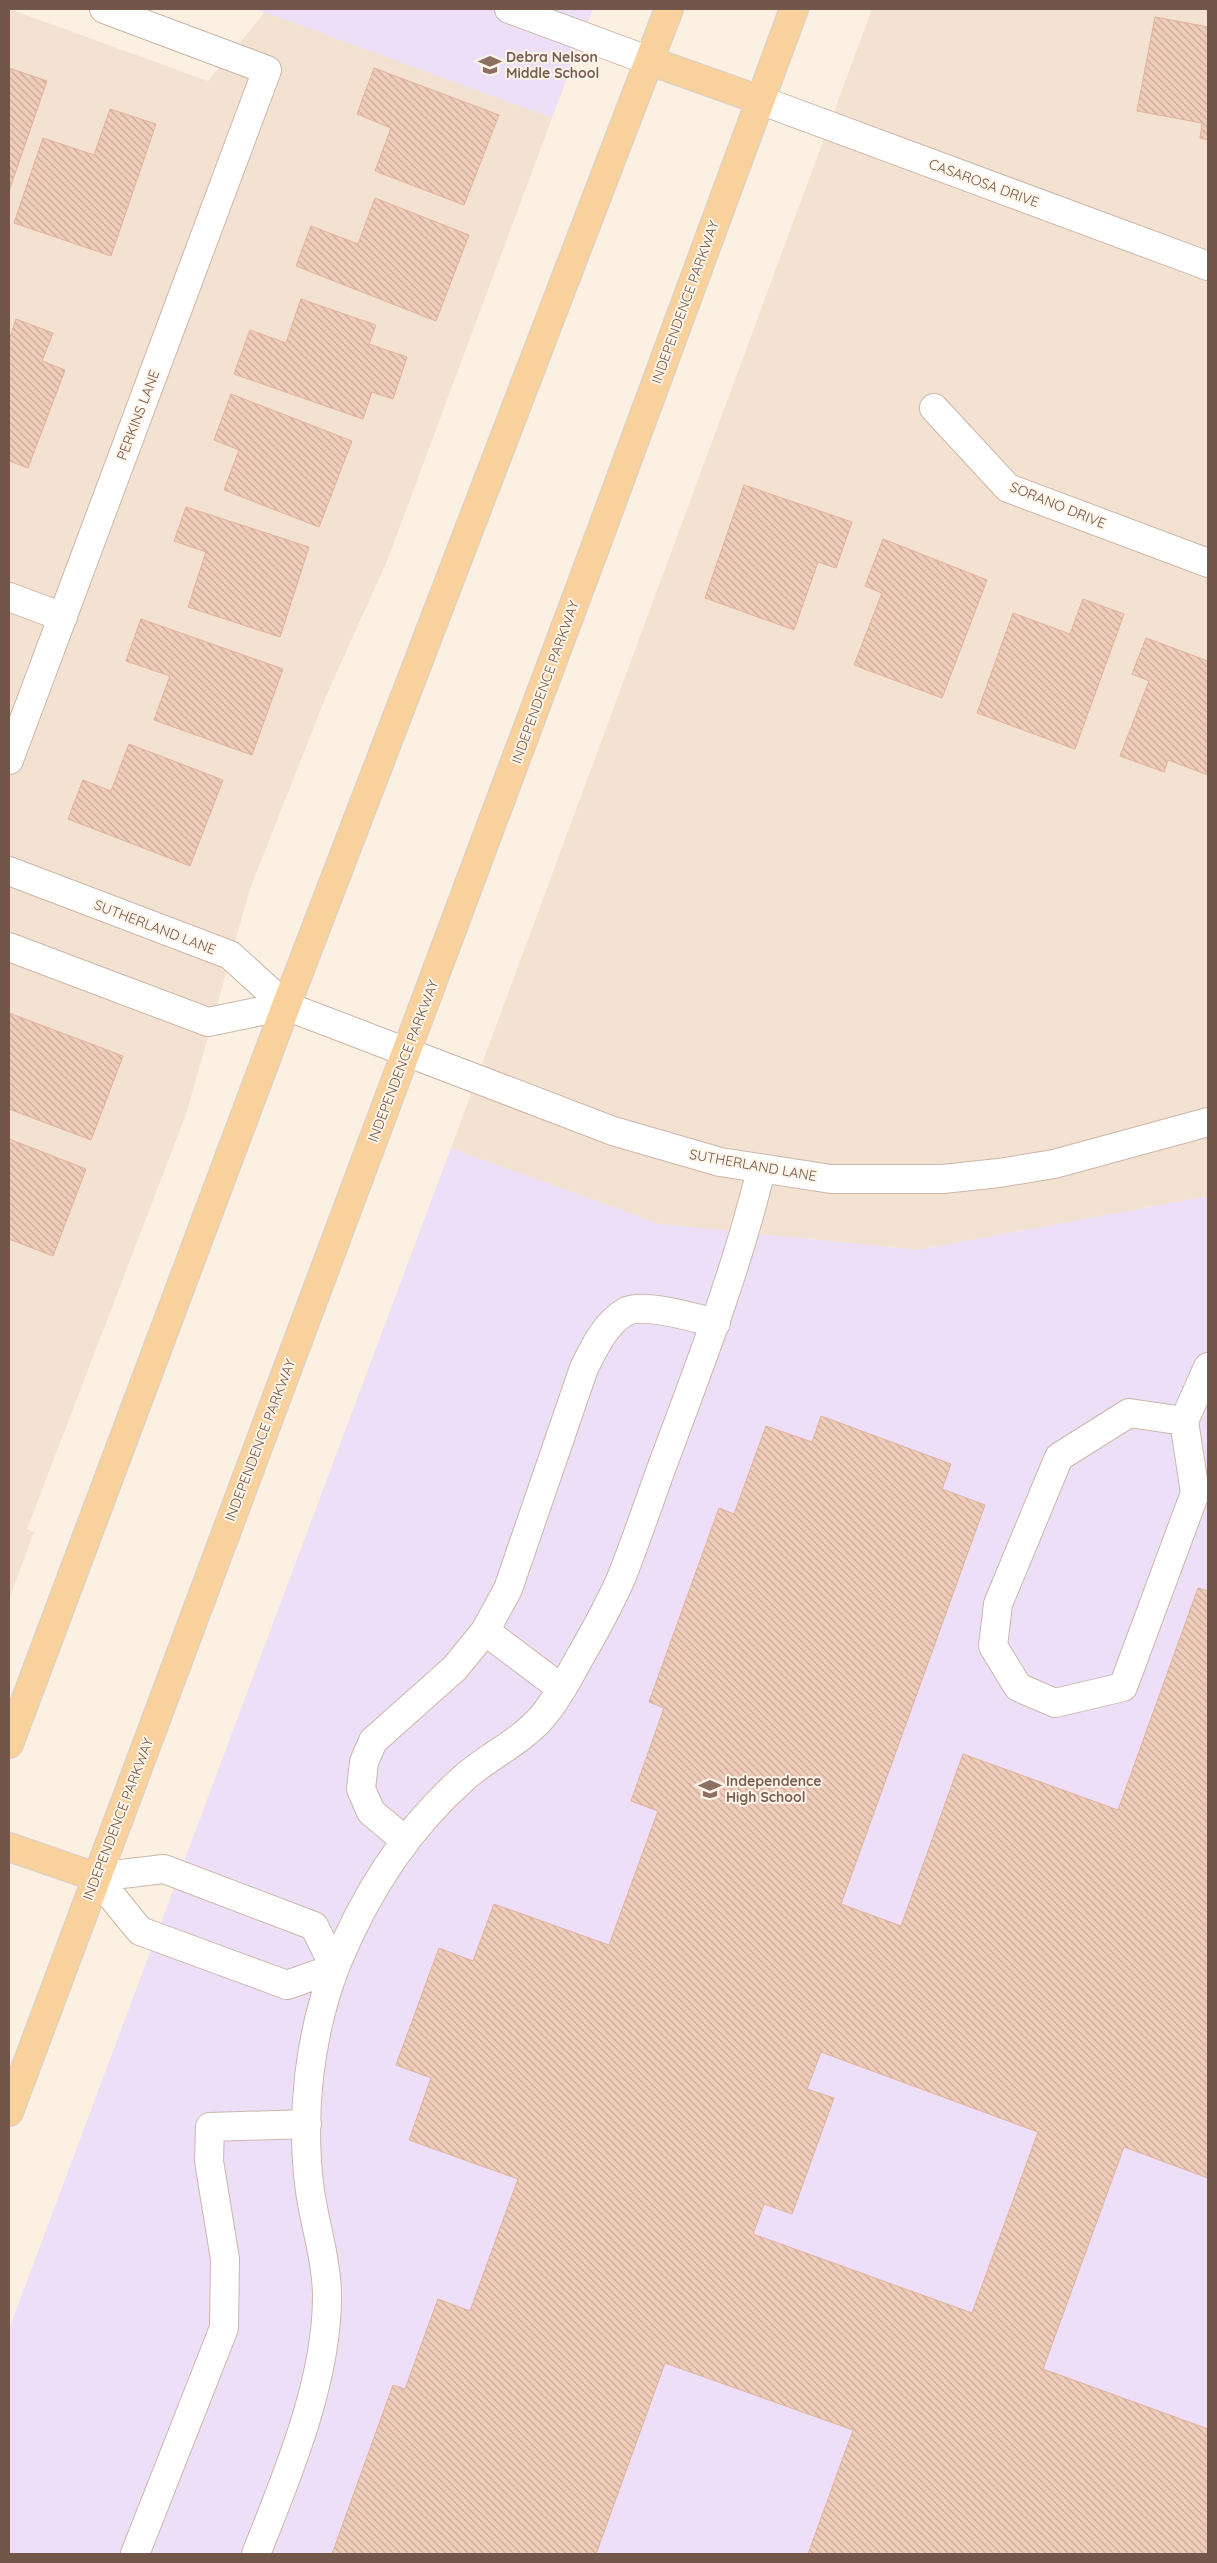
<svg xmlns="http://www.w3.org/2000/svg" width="1217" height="2563" font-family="Quicksand,sans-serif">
	<defs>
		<pattern id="building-back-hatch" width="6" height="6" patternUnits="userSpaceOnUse" patternTransform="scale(1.25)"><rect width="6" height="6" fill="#f0cdba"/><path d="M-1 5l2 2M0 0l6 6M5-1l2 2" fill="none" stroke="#c7a999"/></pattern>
	</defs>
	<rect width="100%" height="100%" fill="#fbf0e2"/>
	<path fill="#f3e1d1" d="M 9,9 L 208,81 L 265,12 L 552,118 L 387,561 L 326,696 L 250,889 L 186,1114 L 27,1529 L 34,1532 L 9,1600 Z
		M 872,9 L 1208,9 L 1208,1196 L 917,1250 L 660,1224 L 451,1148 Z"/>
	<path fill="#eddff7" d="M 256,9 L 593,9 L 552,118 Z
		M 451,1148 L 660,1224 L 917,1250 L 1208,1196 L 1208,2554 L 9,2554 L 9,2329 Z"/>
	<path fill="url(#building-back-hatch)" stroke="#e2b29b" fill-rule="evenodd" d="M 1155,17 L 1208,27 L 1208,140 L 1200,138 L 1202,123 L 1137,111 Z
		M 9,68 L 47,81 L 9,191 Z
		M 374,68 L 499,115 L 464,205 L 375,171 L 391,128 L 357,114 Z
		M 110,109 L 156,124 L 111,256 L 14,223 L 43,138 L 94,155 Z
		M 375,198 L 469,235 L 436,321 L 296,266 L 311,226 L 358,244 Z
		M 301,299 L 376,325 L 369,344 L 407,357 L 393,399 L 372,392 L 363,419 L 234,374 L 250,330 L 286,343 Z
		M 16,319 L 53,333 L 42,361 L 65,370 L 28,468 L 9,461 L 9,340 Z
		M 231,394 L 352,441 L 319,527 L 224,490 L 239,450 L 214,440 Z
		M 744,485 L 852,522 L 836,568 L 818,562 L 794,630 L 705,598 Z
		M 186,507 L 309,547 L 280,637 L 188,607 L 206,552 L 174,541 Z
		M 883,539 L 987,580 L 942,698 L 854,665 L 882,593 L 865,586 Z
		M 1083,599 L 1124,614 L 1075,749 L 977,713 L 1013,613 L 1070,634 Z
		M 141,619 L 283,669 L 252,755 L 154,720 L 170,676 L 126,661 Z
		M 1146,638 L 1208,661 L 1208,775 L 1168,760 L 1164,772 L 1120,756 L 1149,681 L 1132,674 Z
		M 129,744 L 223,780 L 190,866 L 68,819 L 83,780 L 111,791 Z
		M 9,1013 L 123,1056 L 91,1140 L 9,1109 Z
		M 9,1139 L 86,1169 L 53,1256 L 9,1239 Z
		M 821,1416 L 951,1464 L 942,1489 L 985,1505 L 841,1904 L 901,1926 L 963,1754 L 1118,1810 L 1198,1588 L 1208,1591 L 1208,2178 L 1124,2147 L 1043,2369 L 1208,2429 L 1208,2554 L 808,2554 L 853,2430 L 665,2363 L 596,2554 L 332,2554 L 393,2385 L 405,2389 L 438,2299 L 470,2311 L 518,2179 L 409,2140 L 431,2078 L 396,2065 L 439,1948 L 473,1961 L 494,1904 L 609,1945 L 658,1811 L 631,1801 L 664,1708 L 649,1702 L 719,1508 L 734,1514 L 766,1426 L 812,1442 ZM 821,2052 L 1038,2132 L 972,2313 L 753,2234 L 764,2204 L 792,2214 L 834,2098 L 807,2089 Z"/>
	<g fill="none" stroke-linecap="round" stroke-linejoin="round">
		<defs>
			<path id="minor" d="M 509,9 L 650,61
				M 760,100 L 1208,266
				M 934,408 L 1008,488 L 1208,563
				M 9,597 L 63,617
				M 9,760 L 267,70 L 104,9
				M 9,871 L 230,955 L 286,1006 L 613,1131 L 720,1162 L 831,1179 L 943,1179 L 999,1173 L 1054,1164 L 1208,1122
				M 9,947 L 208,1022 L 286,1006
				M 1184,1421 L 1129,1413 L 1059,1457 L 998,1604 L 993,1646 L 1018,1687 L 1055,1703 L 1123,1687 L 1195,1493 L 1184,1421 L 1208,1367
				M 485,1631 L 562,1689
				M 406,1841 L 371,1812 L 361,1789 L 364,1762 L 373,1741 L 455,1668 L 485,1631 L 508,1589 L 584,1368 C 594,1348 605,1324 625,1312 C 643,1302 695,1318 716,1323
				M 96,1877 L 140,1931 L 287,1985 L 335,1968
				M 96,1877 L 164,1869 L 314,1926 L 335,1968
				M 135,2554 L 224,2328 L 225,2259 L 209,2161 L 210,2127 L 307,2124
				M 256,2554 C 287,2476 327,2382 327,2297 C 327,2261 315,2226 310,2191 C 300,2116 309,2035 336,1965 C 365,1894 407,1828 465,1777 C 490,1755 521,1742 543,1716 C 558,1698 569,1677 580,1657 C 595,1631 610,1604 622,1576 C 637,1538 650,1499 664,1461 C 700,1365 737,1269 761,1170"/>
			<path id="major" d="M 650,61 L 760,100
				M 9,1744 L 286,1006 L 669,9
				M 9,1847 L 96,1877
				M 9,2112 L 589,564 L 794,9"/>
		</defs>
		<use href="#minor" stroke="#ccb7a9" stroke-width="30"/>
		<use href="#major" stroke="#d8d0cc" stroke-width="30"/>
		<use href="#minor" stroke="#fff" stroke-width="28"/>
		<use href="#major" stroke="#f8d19c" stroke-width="28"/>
	</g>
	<defs>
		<symbol id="school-bare" viewBox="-9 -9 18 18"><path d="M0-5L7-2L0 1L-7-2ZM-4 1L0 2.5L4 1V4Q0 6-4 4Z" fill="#8d6e63" stroke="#fef4e8" stroke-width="2.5" paint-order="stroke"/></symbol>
	</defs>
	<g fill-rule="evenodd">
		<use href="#school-bare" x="474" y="49" width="32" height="32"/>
		<use href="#school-bare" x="694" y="1773" width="32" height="32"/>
	</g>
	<g text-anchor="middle" stroke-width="4" stroke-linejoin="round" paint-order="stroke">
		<g font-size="14" font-weight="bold" fill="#785e54" stroke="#fef4e8" text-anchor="start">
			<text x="506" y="62">Debra Nelson<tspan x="506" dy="16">Middle School</tspan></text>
			<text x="726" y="1786">Independence<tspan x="726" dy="16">High School</tspan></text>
		</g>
		<g font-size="14" fill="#725649" stroke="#fef4e8">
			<text transform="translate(984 183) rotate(20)" y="5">CASAROSA DRIVE</text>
			<text transform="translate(685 302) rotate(-70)" y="5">INDEPENDENCE PARKWAY</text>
			<text transform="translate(138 415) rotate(-69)" y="5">PERKINS LANE</text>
			<text transform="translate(1058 505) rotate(22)" y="5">SORANO DRIVE</text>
			<text transform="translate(545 682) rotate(-70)" y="5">INDEPENDENCE PARKWAY</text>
			<text transform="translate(155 927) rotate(21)" y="5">SUTHERLAND LANE</text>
			<text transform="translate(403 1061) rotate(-69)" y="5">INDEPENDENCE PARKWAY</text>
			<text transform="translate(753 1165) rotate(10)" y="5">SUTHERLAND LANE</text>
			<text transform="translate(260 1440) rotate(-69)" y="5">INDEPENDENCE PARKWAY</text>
			<text transform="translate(118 1819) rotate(-69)" y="5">INDEPENDENCE PARKWAY</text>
		</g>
	</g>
	<rect width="1217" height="2563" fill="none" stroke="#725649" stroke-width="20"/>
</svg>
